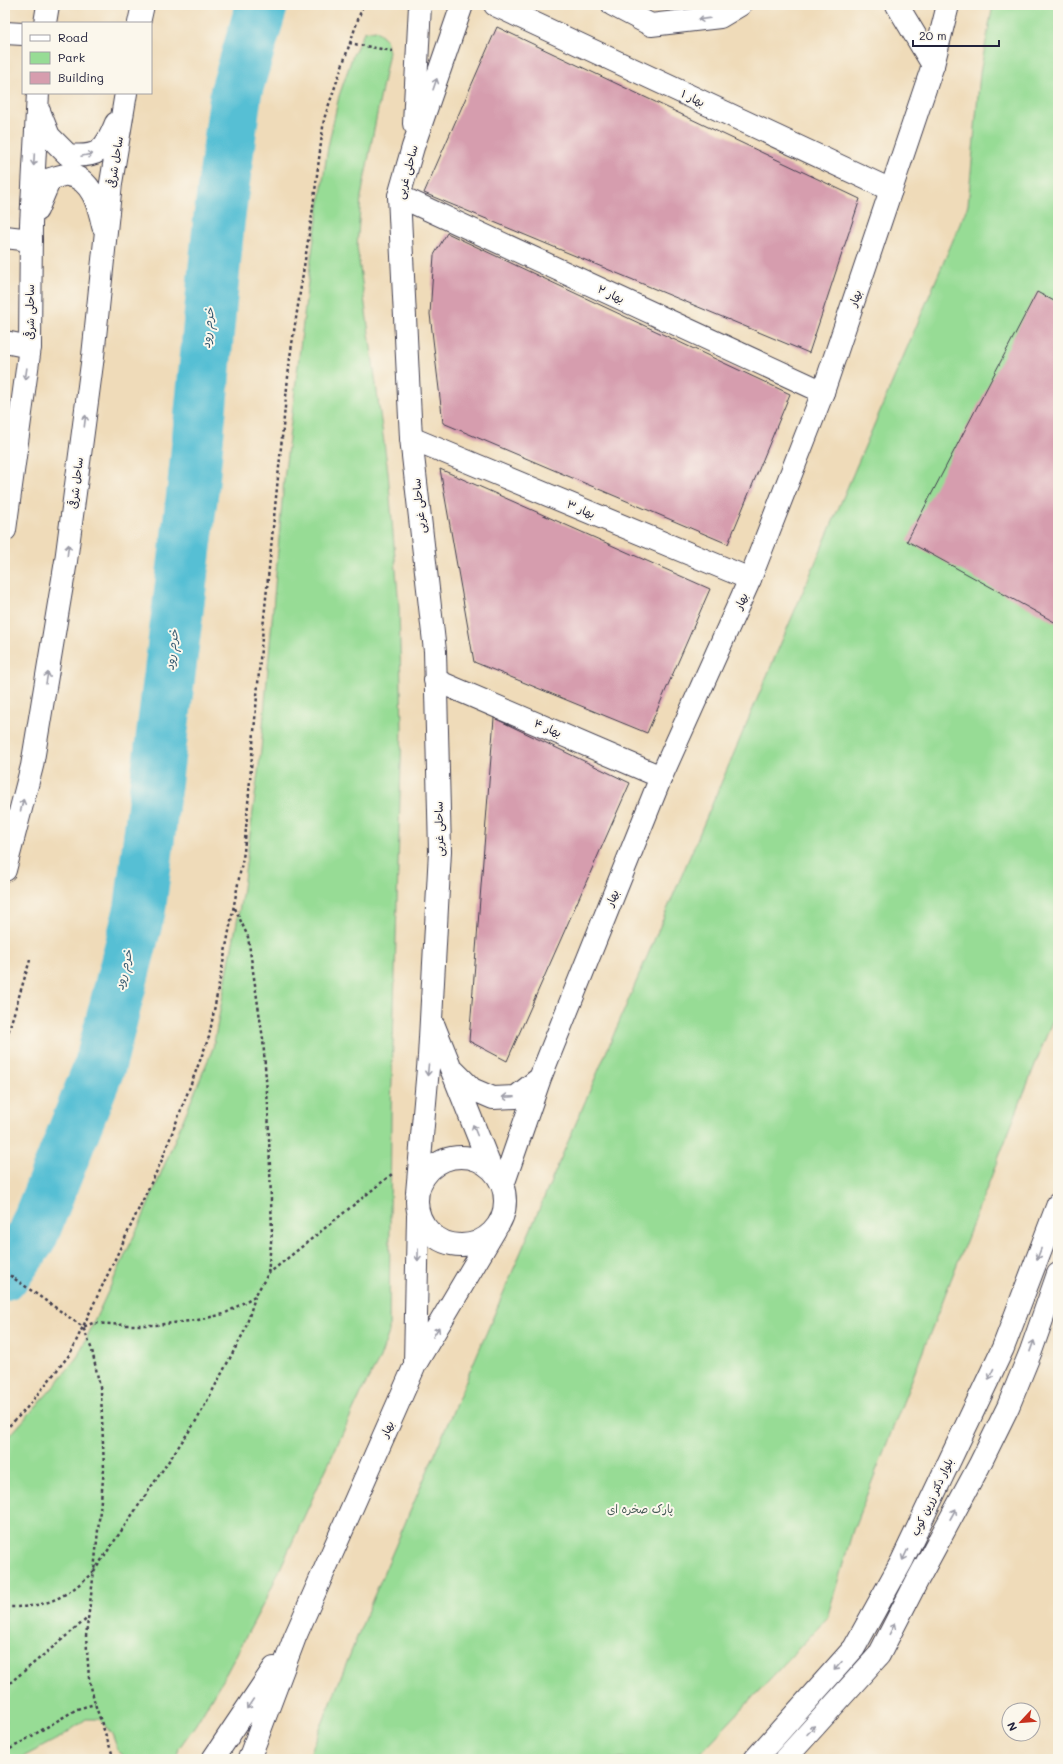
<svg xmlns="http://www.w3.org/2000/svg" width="1063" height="1764" font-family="Mali,'Playpen Sans Arabic',sans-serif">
	<rect width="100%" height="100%" fill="#fbf7ec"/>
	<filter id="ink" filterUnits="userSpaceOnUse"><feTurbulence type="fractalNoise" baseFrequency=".025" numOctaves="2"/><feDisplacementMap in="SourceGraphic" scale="8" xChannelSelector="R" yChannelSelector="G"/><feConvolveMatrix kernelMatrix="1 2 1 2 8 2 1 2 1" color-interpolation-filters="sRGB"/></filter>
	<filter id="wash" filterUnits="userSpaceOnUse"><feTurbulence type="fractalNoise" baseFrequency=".012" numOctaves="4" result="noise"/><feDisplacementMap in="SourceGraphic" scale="16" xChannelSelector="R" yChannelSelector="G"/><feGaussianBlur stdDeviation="0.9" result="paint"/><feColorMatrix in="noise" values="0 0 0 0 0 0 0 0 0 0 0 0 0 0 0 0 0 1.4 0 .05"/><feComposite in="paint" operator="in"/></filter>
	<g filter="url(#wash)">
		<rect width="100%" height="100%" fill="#efdbb9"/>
		<path fill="#97dc95" stroke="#5c7f68" d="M 993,5 L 1058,5 L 1058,1006 L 853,1530 L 827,1618 L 695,1759 L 308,1759 L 368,1610 L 968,205 L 980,73 Z
			M 376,30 L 386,39 L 389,52 L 361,197 L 357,246 L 388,472 L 399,607 L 402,727 L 391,1114 L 389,1332 L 380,1358 L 363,1389 L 267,1597 L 227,1672 L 196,1724 L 179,1748 L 176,1759 L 126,1759 L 118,1750 L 112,1734 L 99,1719 L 86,1719 L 61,1737 L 19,1759 L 5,1759 L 5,1441 L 57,1383 L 78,1356 L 142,1219 L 213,1048 L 242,895 L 261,750 L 284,479 L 310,266 L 328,147 L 339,96 L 353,55 L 364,32 Z"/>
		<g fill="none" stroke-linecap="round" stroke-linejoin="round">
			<path stroke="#56bfd4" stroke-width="52" d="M 5,1274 L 32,1236 L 100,1065 L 140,909 L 193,488 L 219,220 L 236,92 L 262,5"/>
		</g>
		<g id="blocks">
			<path fill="#d69dae" d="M 497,27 L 860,199 L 809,353 L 424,193 Z
				M 447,233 L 790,394 L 728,544 L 443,423 L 430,314 L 434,255 Z
				M 1037,292 L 1058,303 L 1058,624 L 907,541 Z
				M 440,469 L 710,589 L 647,733 L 474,662 Z
				M 494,718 L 630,783 L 507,1061 L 469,1041 Z"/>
		</g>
	</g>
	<g filter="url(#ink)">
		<use href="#blocks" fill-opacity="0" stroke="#413e4e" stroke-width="1"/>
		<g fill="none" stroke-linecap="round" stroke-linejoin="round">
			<defs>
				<path id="minor" d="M 495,5 L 891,190
					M 613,5 L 651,25 L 720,17 L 740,5
					M 897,5 L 933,65
					M 5,33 L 23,34
					M 399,196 L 823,392
					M 5,237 L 31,240
					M 5,342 L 30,347
					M 411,438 L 750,579
					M 435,680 L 661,777"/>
				<path id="major" d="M 45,23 L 48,5
					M 139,23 L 143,5
					M 39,111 L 49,136 L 68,155 C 98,158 105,151 116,123
					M 414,124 L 420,5
					M 37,210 L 50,179 C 55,178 63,174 68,175 C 92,178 99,207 103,226
					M 5,530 L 30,347 L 31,224 L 38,93
					M 5,870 L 32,766 L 66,561 L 93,356 L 111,183 L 126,93
					M 434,1026 L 490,1166
					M 454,1071 L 472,1089 L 493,1098 L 516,1097 L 540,1078
					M417 1201a44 44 0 1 1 88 0a44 44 0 1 1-88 0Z
					M 503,1185 L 540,1078 L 661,777 L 750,579 L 823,392 L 933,65 L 948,5
					M 417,1193 L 429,1057 L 440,851 L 435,651 L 411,438 L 399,196 L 413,147 L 462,5
					M 415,1364 L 418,1216
					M 213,1759 L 274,1668
					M 249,1759 L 295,1637 L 415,1365 L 495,1230
					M 755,1759 L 854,1648 L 902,1561 L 1003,1348 L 1058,1204
					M 785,1759 L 879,1655 L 917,1581 L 979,1466 L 1008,1407 L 1031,1351 L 1058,1274"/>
			</defs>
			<use href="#minor" stroke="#413e4e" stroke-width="24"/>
			<use href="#major" stroke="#413e4e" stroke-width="24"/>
			<path stroke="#413e4e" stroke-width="2.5" stroke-dasharray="3 3" stroke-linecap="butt" d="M 349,43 L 392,51
				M 5,1043 L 30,960
				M 5,1272 L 83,1327
				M 268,1274 L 392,1174
				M 5,1430 L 25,1410 L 70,1354 L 161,1162 L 209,1037 L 244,852 L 261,648 L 290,357 L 312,215 L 324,119 L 363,5
				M 5,1607 C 46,1608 65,1599 94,1571 L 104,1469 L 101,1392 L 92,1350 L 83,1327 L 93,1323 L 127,1325 L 156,1325 L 198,1320 L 224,1314 L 255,1296 L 268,1274 L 272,1232 L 268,1106 L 263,1039 L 248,937 L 234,906
				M 5,1687 L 89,1617
				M 5,1752 L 77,1709 L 95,1704
				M 114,1759 L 95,1704 L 89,1678 L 86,1636 L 94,1571 L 198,1418 L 245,1330 L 255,1297"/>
			<use href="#minor" stroke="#fff" stroke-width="22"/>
			<use href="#major" stroke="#fff" stroke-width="22"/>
		</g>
		<defs><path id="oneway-shaft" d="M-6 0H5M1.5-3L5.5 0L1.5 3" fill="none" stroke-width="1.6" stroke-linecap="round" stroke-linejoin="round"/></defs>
		<g stroke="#9c9ca7">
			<use href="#oneway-shaft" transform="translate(704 19) rotate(173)"/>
			<use href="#oneway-shaft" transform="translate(435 84) rotate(-71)"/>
			<use href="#oneway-shaft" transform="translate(87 155) rotate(-12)"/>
			<use href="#oneway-shaft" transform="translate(34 160) rotate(93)"/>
			<use href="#oneway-shaft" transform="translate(26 374) rotate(98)"/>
			<use href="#oneway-shaft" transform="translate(85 421) rotate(-83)"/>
			<use href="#oneway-shaft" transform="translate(68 550) rotate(-83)"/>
			<use href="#oneway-shaft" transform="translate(47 678) rotate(-80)"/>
			<use href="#oneway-shaft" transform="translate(22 805) rotate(-76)"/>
			<use href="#oneway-shaft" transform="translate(428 1070) rotate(95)"/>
			<use href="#oneway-shaft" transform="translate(508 1097) rotate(178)"/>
			<use href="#oneway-shaft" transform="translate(475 1130) rotate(-112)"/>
			<use href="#oneway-shaft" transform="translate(1039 1254) rotate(111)"/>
			<use href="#oneway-shaft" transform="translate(418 1255) rotate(91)"/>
			<use href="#oneway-shaft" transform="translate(436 1332) rotate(-59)"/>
			<use href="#oneway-shaft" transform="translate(1032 1346) rotate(-70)"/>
			<use href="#oneway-shaft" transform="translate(991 1374) rotate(115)"/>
			<use href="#oneway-shaft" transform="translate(953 1514) rotate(-61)"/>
			<use href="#oneway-shaft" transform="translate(905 1555) rotate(115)"/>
			<use href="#oneway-shaft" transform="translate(892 1629) rotate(-63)"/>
			<use href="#oneway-shaft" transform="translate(838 1666) rotate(132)"/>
			<use href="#oneway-shaft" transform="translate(250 1704) rotate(124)"/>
			<use href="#oneway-shaft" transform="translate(811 1730) rotate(-48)"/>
		</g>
	</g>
	<g text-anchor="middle" stroke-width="4" stroke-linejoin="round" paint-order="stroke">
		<g font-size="11" fill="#22223b" stroke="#fbf7ec">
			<text transform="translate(693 98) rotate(25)" y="4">بهار ۱</text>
			<text transform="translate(115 162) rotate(-81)" y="4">ساحل شرقی</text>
			<text transform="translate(407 172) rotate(-75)" y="4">ساحلی غربی</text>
			<text transform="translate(611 294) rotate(25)" y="4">بهار ۲</text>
			<text transform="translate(855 298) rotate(-71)" y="4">بهار</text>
			<text transform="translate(30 312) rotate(-90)" y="4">ساحلی شرقی</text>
			<text transform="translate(76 483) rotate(-83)" y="4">ساحل شرقی</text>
			<text transform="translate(419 506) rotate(-96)" y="4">ساحلی غربی</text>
			<text transform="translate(581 509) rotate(23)" y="4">بهار ۳</text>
			<text transform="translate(741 601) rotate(-66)" y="4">بهار</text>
			<text transform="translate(548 728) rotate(23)" y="4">بهار ۴</text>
			<text transform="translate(439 829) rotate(-91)" y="4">ساحلی غربی</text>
			<text transform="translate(612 898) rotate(-68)" y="4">بهار</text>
			<text transform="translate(387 1429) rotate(-66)" y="4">بهار</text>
			<text transform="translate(932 1497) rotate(-65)" y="4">بلوار دکتر زرین کوب</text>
		</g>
		<g font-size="11" fill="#455a56" stroke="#fbf7ec">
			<text x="640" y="1513">پارک صخره ای</text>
		</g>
		<g font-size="12" font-style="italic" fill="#345971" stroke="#fbf7ec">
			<text transform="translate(208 328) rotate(-84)" y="4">خرم رود</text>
			<text transform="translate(172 650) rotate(-83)" y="4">خرم رود</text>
			<text transform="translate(124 970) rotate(-76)" y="4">خرم رود</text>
		</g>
	</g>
	<rect width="1063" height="1764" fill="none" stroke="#fbf7ec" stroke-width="20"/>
	<rect x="22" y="22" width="130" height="72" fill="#fbf7ec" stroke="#a4a2a5"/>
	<rect x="30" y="35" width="20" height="6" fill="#ffffff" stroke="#a4a2a5"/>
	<text x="58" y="42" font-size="12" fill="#22223b">Road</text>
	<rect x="30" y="52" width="20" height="12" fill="#97dc95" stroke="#a4a2a5"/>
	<text x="58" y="62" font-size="12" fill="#22223b">Park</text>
	<rect x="30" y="72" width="20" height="12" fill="#d69dae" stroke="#a4a2a5"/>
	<text x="58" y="82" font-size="12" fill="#22223b">Building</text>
	<g transform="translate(1021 1722) rotate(244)"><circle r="19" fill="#fbf7ec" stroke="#a4a2a5"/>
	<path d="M0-3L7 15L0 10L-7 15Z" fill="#c8321e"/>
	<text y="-6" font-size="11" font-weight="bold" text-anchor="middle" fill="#22223b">N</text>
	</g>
	<path d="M913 40v6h86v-6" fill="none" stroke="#22223b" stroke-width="2"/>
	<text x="919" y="40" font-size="12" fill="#22223b" stroke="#fbf7ec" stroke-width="3" paint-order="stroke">20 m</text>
</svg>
